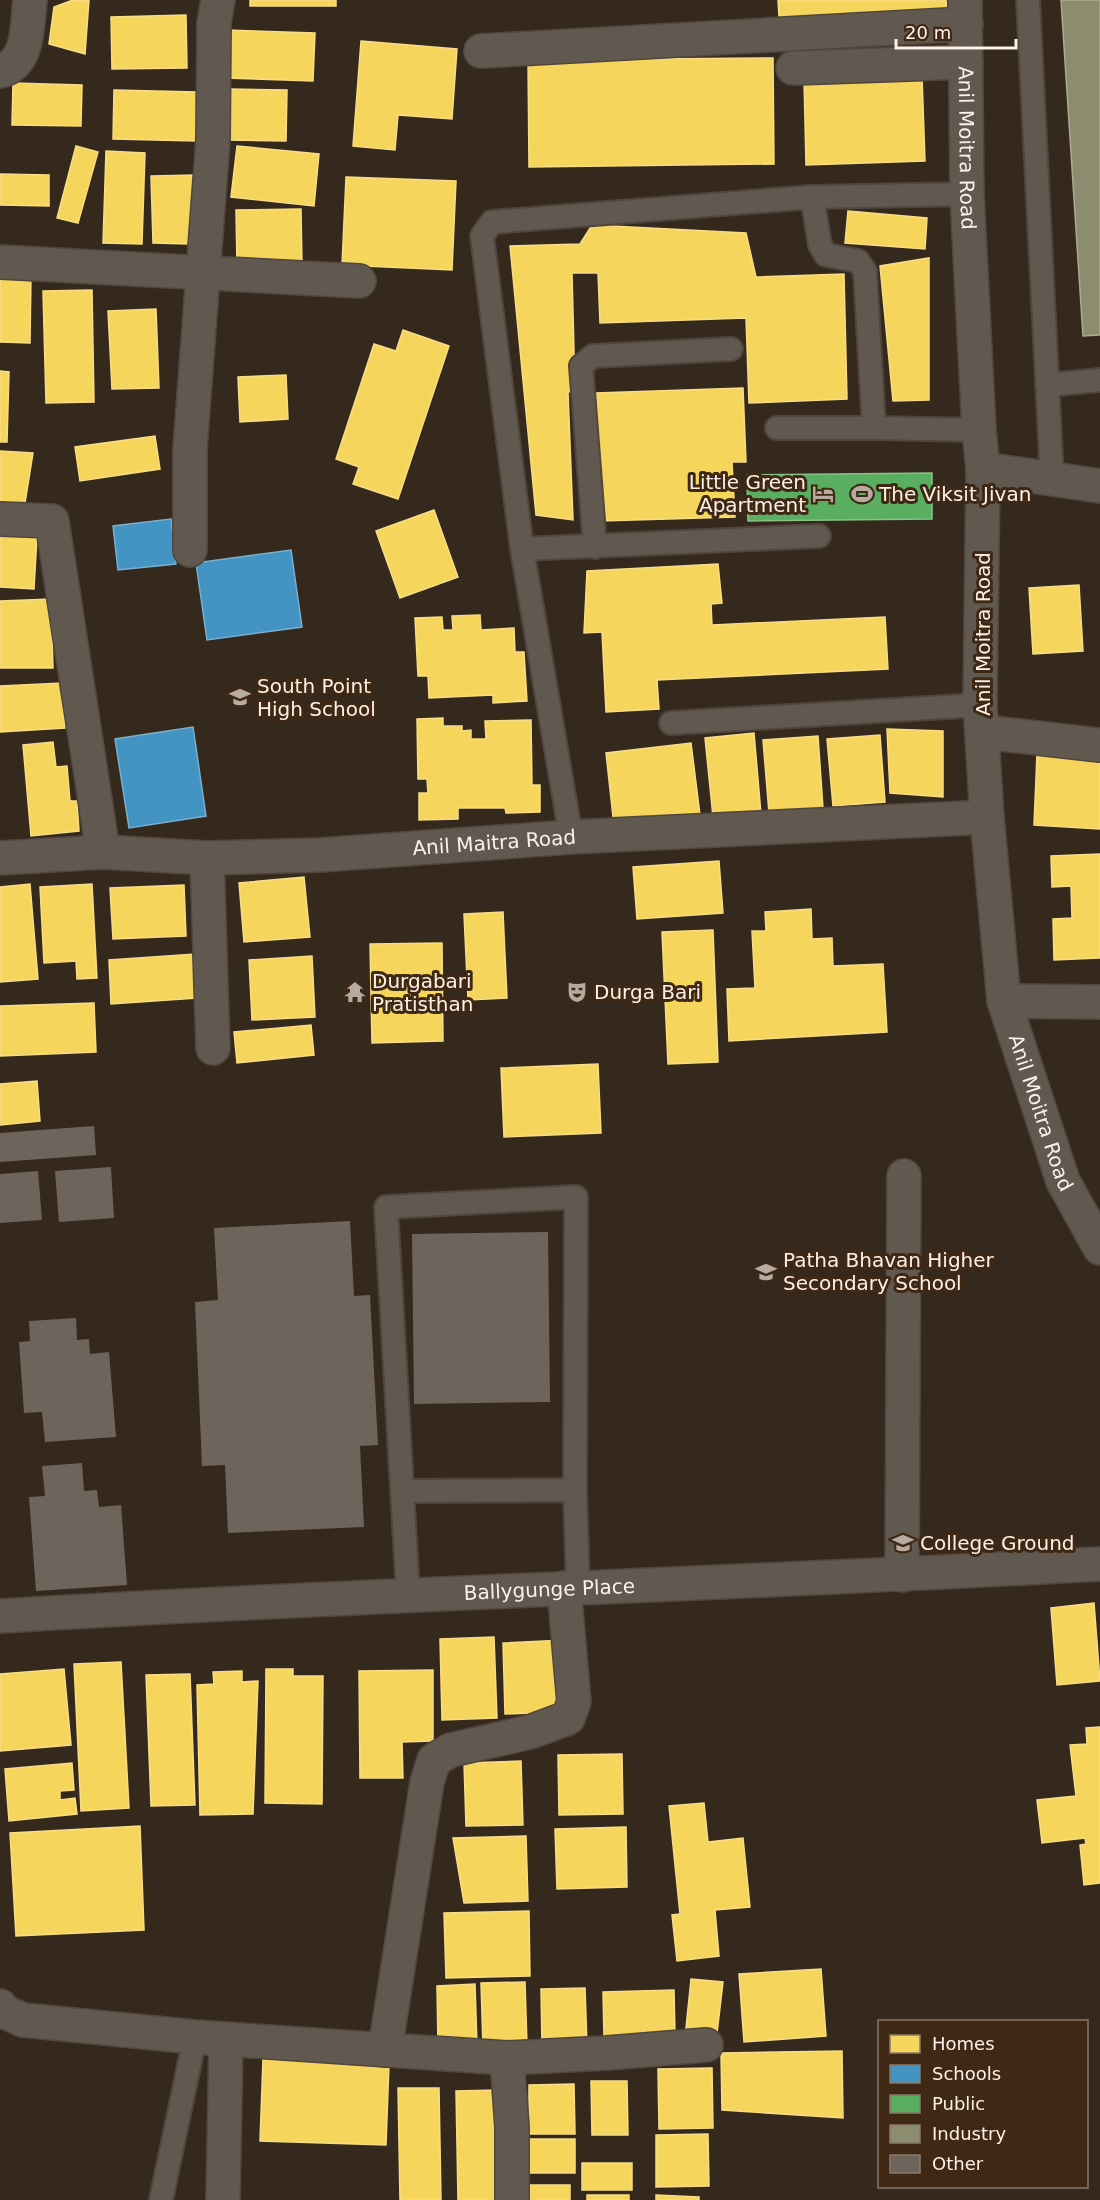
<svg xmlns="http://www.w3.org/2000/svg" width="1100" height="2200" font-family="'DejaVu Sans',sans-serif">
	<rect width="100%" height="100%" fill="#35291e"/>
	<path fill="#f6d55c" stroke="#f8dd85" stroke-width="1.5" d="M 73,0 L 89,0 L 85,54 L 49,44 L 54,7 Z
		M 250,0 L 336,0 L 336,6 L 250,6 Z
		M 778,0 L 946,0 L 947,12 L 779,17 Z
		M 186,15 L 187,68 L 112,69 L 111,17 Z
		M 225,30 L 315,33 L 313,81 L 224,78 Z
		M 361,41 L 457,49 L 452,119 L 398,115 L 395,150 L 353,146 Z
		M 773,58 L 774,164 L 529,167 L 528,60 Z
		M 922,76 L 925,161 L 806,165 L 804,79 Z
		M 13,83 L 82,85 L 81,126 L 12,125 Z
		M 228,89 L 287,90 L 286,141 L 227,140 Z
		M 114,90 L 197,92 L 196,141 L 113,139 Z
		M 76,146 L 98,152 L 78,223 L 57,218 Z
		M 237,146 L 319,154 L 314,206 L 231,197 Z
		M 106,151 L 145,153 L 142,244 L 103,243 Z
		M 0,174 L 49,175 L 49,206 L 0,205 Z
		M 196,175 L 188,244 L 153,243 L 151,176 Z
		M 346,177 L 456,181 L 452,270 L 342,265 Z
		M 301,209 L 302,265 L 237,267 L 236,210 Z
		M 848,211 L 927,218 L 925,249 L 845,243 Z
		M 592,225 L 746,233 L 756,277 L 844,274 L 847,399 L 749,403 L 746,318 L 600,323 L 598,273 L 572,273 L 575,391 L 568,392 L 573,520 L 536,515 L 510,246 L 580,244 Z
		M 929,258 L 929,400 L 893,401 L 880,266 Z
		M 0,276 L 31,276 L 30,343 L 0,342 Z
		M 92,290 L 94,402 L 46,403 L 43,291 Z
		M 156,309 L 159,388 L 112,389 L 108,311 Z
		M 403,330 L 449,346 L 398,499 L 353,484 L 359,467 L 336,459 L 374,344 L 396,351 Z
		M 0,371 L 9,372 L 7,442 L 0,442 Z
		M 286,375 L 288,419 L 240,422 L 238,377 Z
		M 743,388 L 746,462 L 732,462 L 735,517 L 601,521 L 596,393 Z
		M 155,436 L 160,469 L 80,481 L 75,447 Z
		M 0,451 L 33,453 L 25,503 L 0,502 Z
		M 434,510 L 458,577 L 400,598 L 376,531 Z
		M 0,534 L 37,536 L 34,589 L 0,587 Z
		M 718,564 L 722,603 L 711,604 L 712,625 L 885,617 L 888,669 L 657,680 L 659,709 L 606,712 L 602,632 L 584,633 L 587,571 Z
		M 1079,585 L 1083,651 L 1033,654 L 1029,588 Z
		M 51,599 L 53,668 L 0,668 L 0,601 Z
		M 480,615 L 481,630 L 514,628 L 515,652 L 524,652 L 527,701 L 493,703 L 493,695 L 429,698 L 428,676 L 418,676 L 415,618 L 442,617 L 443,630 L 453,630 L 452,616 Z
		M 62,683 L 65,728 L 0,732 L 0,686 Z
		M 443,718 L 443,726 L 462,726 L 462,731 L 471,730 L 471,739 L 486,739 L 485,721 L 531,720 L 532,785 L 540,785 L 540,812 L 506,813 L 505,808 L 458,808 L 458,819 L 419,820 L 419,793 L 428,793 L 427,779 L 418,779 L 417,719 Z
		M 887,729 L 943,731 L 943,797 L 890,793 Z
		M 754,733 L 761,814 L 713,817 L 705,738 Z
		M 880,735 L 885,802 L 833,806 L 827,739 Z
		M 818,736 L 823,808 L 769,813 L 763,740 Z
		M 53,742 L 56,767 L 67,766 L 70,801 L 77,801 L 79,831 L 31,836 L 23,745 Z
		M 691,743 L 700,815 L 614,826 L 606,753 Z
		M 1037,754 L 1100,758 L 1100,829 L 1034,825 Z
		M 1100,854 L 1100,958 L 1054,960 L 1053,919 L 1072,918 L 1071,886 L 1052,887 L 1051,856 Z
		M 719,861 L 723,913 L 637,919 L 633,867 Z
		M 304,877 L 310,937 L 244,942 L 239,883 Z
		M 30,884 L 38,979 L 0,982 L 0,887 Z
		M 92,884 L 97,978 L 77,979 L 76,961 L 44,963 L 40,887 Z
		M 184,885 L 186,936 L 113,939 L 110,888 Z
		M 811,909 L 812,939 L 832,938 L 833,966 L 883,964 L 887,1032 L 729,1041 L 727,989 L 755,988 L 752,931 L 766,931 L 765,912 Z
		M 503,912 L 507,998 L 468,1000 L 464,914 Z
		M 713,930 L 718,1062 L 668,1064 L 662,932 Z
		M 442,943 L 443,1041 L 372,1043 L 370,944 Z
		M 195,954 L 197,998 L 111,1004 L 109,960 Z
		M 312,956 L 315,1017 L 252,1020 L 249,960 Z
		M 94,1003 L 96,1052 L 0,1056 L 0,1006 Z
		M 311,1025 L 314,1055 L 237,1063 L 234,1032 Z
		M 598,1064 L 601,1133 L 504,1137 L 501,1068 Z
		M 37,1081 L 40,1121 L 0,1125 L 0,1084 Z
		M 1094,1603 L 1100,1681 L 1057,1685 L 1051,1608 Z
		M 494,1637 L 497,1718 L 442,1720 L 440,1639 Z
		M 564,1640 L 555,1712 L 505,1714 L 503,1643 Z
		M 121,1662 L 129,1808 L 81,1811 L 74,1664 Z
		M 64,1669 L 71,1745 L 0,1751 L 0,1674 Z
		M 266,1669 L 293,1669 L 293,1676 L 323,1676 L 322,1804 L 265,1803 Z
		M 433,1670 L 433,1741 L 402,1742 L 403,1778 L 360,1778 L 359,1671 Z
		M 242,1671 L 242,1682 L 258,1681 L 253,1814 L 200,1815 L 197,1685 L 214,1684 L 213,1672 Z
		M 190,1674 L 195,1805 L 151,1806 L 146,1675 Z
		M 1100,1727 L 1100,1883 L 1084,1885 L 1080,1845 L 1086,1844 L 1085,1838 L 1042,1843 L 1037,1800 L 1076,1796 L 1070,1745 L 1087,1744 L 1086,1728 Z
		M 622,1754 L 623,1814 L 559,1815 L 558,1755 Z
		M 521,1761 L 523,1825 L 466,1826 L 464,1763 Z
		M 72,1763 L 74,1790 L 60,1791 L 60,1800 L 75,1798 L 77,1814 L 9,1821 L 5,1769 Z
		M 704,1803 L 708,1842 L 743,1838 L 750,1907 L 715,1910 L 719,1956 L 677,1961 L 672,1915 L 680,1914 L 669,1806 Z
		M 140,1826 L 144,1930 L 16,1936 L 10,1833 Z
		M 626,1827 L 627,1887 L 557,1889 L 555,1829 Z
		M 526,1836 L 528,1901 L 464,1903 L 453,1838 Z
		M 529,1911 L 530,1976 L 446,1978 L 444,1913 Z
		M 821,1969 L 826,2036 L 744,2042 L 739,1974 Z
		M 691,1979 L 723,1982 L 716,2042 L 685,2038 Z
		M 525,1982 L 527,2045 L 483,2047 L 481,1983 Z
		M 475,1984 L 477,2045 L 438,2046 L 437,1986 Z
		M 585,1988 L 587,2045 L 542,2047 L 541,1989 Z
		M 674,1990 L 675,2035 L 604,2037 L 603,1992 Z
		M 842,2051 L 843,2118 L 722,2110 L 721,2053 Z
		M 263,2059 L 389,2064 L 386,2145 L 260,2141 Z
		M 712,2068 L 713,2128 L 659,2129 L 658,2069 Z
		M 591,2081 L 627,2081 L 628,2135 L 592,2135 Z
		M 574,2084 L 575,2134 L 529,2134 L 529,2085 Z
		M 398,2088 L 439,2088 L 441,2200 L 400,2200 Z
		M 498,2090 L 500,2200 L 458,2200 L 456,2091 Z
		M 708,2134 L 709,2186 L 656,2187 L 656,2135 Z
		M 529,2139 L 575,2139 L 575,2173 L 529,2173 Z
		M 582,2163 L 632,2163 L 632,2190 L 582,2190 Z
		M 525,2185 L 570,2185 L 570,2200 L 526,2200 Z
		M 587,2195 L 629,2195 L 629,2200 L 587,2200 Z
		M 656,2195 L 699,2197 L 699,2200 L 656,2200 Z"/>
	<path fill="#4393c3" stroke="#7bafce" stroke-width="1.5" d="M 171,519 L 176,564 L 118,570 L 113,526 Z
		M 291,550 L 302,627 L 207,640 L 196,563 Z
		M 193,727 L 206,816 L 129,828 L 115,739 Z"/>
	<path fill="#5aae61" stroke="#8bc289" stroke-width="1.5" d="M 932,473 L 932,519 L 748,521 L 747,475 Z"/>
	<path fill="#8c8c6e" stroke="#aeaa92" stroke-width="1.5" d="M 1061,0 L 1100,0 L 1100,335 L 1083,336 Z"/>
	<path fill="#6f645b" d="M 94,1126 L 96,1155 L 0,1162 L 0,1133 Z
		M 111,1167 L 114,1218 L 59,1222 L 55,1171 Z
		M 38,1171 L 42,1220 L 0,1223 L 0,1174 Z
		M 350,1221 L 354,1296 L 370,1295 L 378,1445 L 360,1446 L 364,1527 L 228,1533 L 225,1465 L 202,1466 L 195,1302 L 218,1300 L 214,1228 Z
		M 548,1232 L 550,1402 L 414,1404 L 412,1234 Z
		M 76,1318 L 77,1340 L 89,1339 L 90,1354 L 109,1352 L 116,1437 L 45,1442 L 42,1412 L 24,1413 L 19,1342 L 30,1341 L 29,1321 Z
		M 82,1463 L 84,1491 L 97,1490 L 99,1507 L 121,1505 L 127,1585 L 36,1591 L 29,1497 L 45,1496 L 42,1466 Z"/>
	<g fill="none" stroke-linecap="round" stroke-linejoin="round">
		<defs>
			<path id="service" d="M 1028,0 L 1052,478
				M 812,197 L 967,194
				M 1047,385 L 1100,380
				M 777,428 L 874,428
				M 595,547 L 581,366 L 593,356 L 731,349
				M 522,549 L 482,236 L 492,222 L 812,197 L 820,245 L 826,255 L 858,261 L 865,271 L 874,428 L 979,430
				M 671,723 L 980,705
				M 571,837 L 522,549 L 819,536
				M 402,1491 L 575,1490
				M 408,1594 L 386,1207 L 576,1197 L 575,1490 L 578,1588
				M 161,2200 L 195,2037"/>
			<g id="minor">
				<path id="s1" d="M 965,0 L 967,194 L 979,430 L 983,469 L 980,705 L 987,817 L 1004,1001 L 1063,1181 L 1100,1248"/>
				<path d="M 481,51 L 966,24"/>
				<path d="M 793,68 L 966,62"/>
				<path d="M 0,71 C 30,64 27,24 30,0"/>
				<path d="M 0,262 L 359,281"/>
				<path d="M 983,469 L 1100,486"/>
				<path d="M 0,519 L 52,521 L 103,852"/>
				<path d="M 190,550 L 190,449 L 213,140 L 214,23 L 218,0"/>
				<path d="M 983,732 L 1100,745"/>
				<path id="s2" d="M 0,858 L 103,852 L 207,858 L 320,855 L 571,837 L 987,817"/>
				<path d="M 207,858 L 213,1048"/>
				<path d="M 1004,1001 L 1100,1002"/>
				<path d="M 902,1575 L 904,1176"/>
				<path id="s3" d="M 0,1616 C 367,1594 733,1584 1100,1564"/>
				<path d="M 0,2006 L 5,2012 L 23,2020 L 195,2037 L 507,2058 L 607,2053 L 706,2045"/>
				<path d="M 385,2050 L 427,1782 L 434,1760 L 451,1750 L 530,1732 L 568,1718 L 574,1702 L 564,1588"/>
				<path d="M 507,2058 L 512,2127 L 512,2200"/>
				<path d="M 223,2200 L 226,2040"/>
			</g>
		</defs>
		<use href="#service" stroke="#51463e" stroke-width="26"/>
		<use href="#minor" stroke="#51463e" stroke-width="36"/>
		<use href="#service" stroke="#615850" stroke-width="22"/>
		<use href="#minor" stroke="#615850" stroke-width="33"/>
	</g>
	<defs>
		<symbol id="hotel-bare" viewBox="-9 -9 18 18"><path d="M-6-4.5h1.5V1H6V5H4.5V3h-9V5H-6ZM-4 0a1.8 1.8 0 1 1 3.6 0ZM.5 0V-2.5h3Q6-2.5 6 0Z" fill="#b7aaa0" stroke="#3f2814" stroke-width="2.5" paint-order="stroke"/></symbol>
		<symbol id="stadium-bare" viewBox="-9 -9 18 18"><path d="M0-5a6.5 5 0 1 0 0 10a6.5 5 0 1 0 0-10ZM-3.5-1.8h7v3.6h-7Z" fill="#b7aaa0" stroke="#3f2814" stroke-width="2.5" paint-order="stroke"/></symbol>
		<symbol id="school-bare" viewBox="-9 -9 18 18"><path d="M0-5L7-2L0 1L-7-2ZM-4 1L0 2.5L4 1V4Q0 6-4 4Z" fill="#b7aaa0" stroke="#3f2814" stroke-width="2.5" paint-order="stroke"/></symbol>
		<symbol id="temple-bare" viewBox="-9 -9 18 18"><path d="M0-6L5-2H3V0L6.5 2.5H4V6H1.5V3h-3V6H-4V2.5H-6.5L-3 0V-2H-5Z" fill="#b7aaa0" stroke="#3f2814" stroke-width="2.5" paint-order="stroke"/></symbol>
		<symbol id="theatre-bare" viewBox="-9 -9 18 18"><path d="M-5-5.5Q0-4 5-5.5V0Q5 5 0 6Q-5 5-5 0ZM-3.3-2.5H-1v1.5H-3.3ZM1-2.5H3.3v1.5H1ZM-2.8 1Q0 5.5 2.8 1Z" fill="#b7aaa0" stroke="#3f2814" stroke-width="2.5" paint-order="stroke"/></symbol>
		<symbol id="university-bare" viewBox="-9 -9 18 18"><path d="M0-5L7-2L0 1L-7-2ZM-4 1L0 2.5L4 1V4Q0 6-4 4Z" fill="#b7aaa0" stroke="#3f2814" stroke-width="2.5" paint-order="stroke"/></symbol>
	</defs>
	<g fill-rule="evenodd">
		<use href="#hotel-bare" x="808" y="479" width="30" height="30"/>
		<use href="#stadium-bare" x="847" y="479" width="30" height="30"/>
		<use href="#school-bare" x="225" y="682" width="30" height="30"/>
		<use href="#temple-bare" x="340" y="977" width="30" height="30"/>
		<use href="#theatre-bare" x="562" y="977" width="30" height="30"/>
		<use href="#school-bare" x="751" y="1257" width="30" height="30"/>
		<use href="#university-bare" x="888" y="1528" width="30" height="30"/>
	</g>
	<g text-anchor="middle" stroke-width="6" stroke-linejoin="round" paint-order="stroke">
		<g font-size="20" fill="#fdf0e6" stroke="#3f2814">
			<text dy="7" stroke="none"><textPath href="#s1" startOffset="148">Anil Moitra Road</textPath></text>
			<text transform="translate(983 634) rotate(-90)" y="7">Anil Moitra Road</text>
			<text dy="7" stroke="none"><textPath href="#s2" startOffset="495">Anil Maitra Road</textPath></text>
			<text dy="7" stroke="none"><textPath href="#s1" startOffset="1120">Anil Moitra Road</textPath></text>
			<text dy="7" stroke="none"><textPath href="#s3" startOffset="550">Ballygunge Place</textPath></text>
		</g>
		<g font-size="20" fill="#fdf0e6" stroke="#3f2814" text-anchor="start">
			<text x="806" y="489" text-anchor="end">Little Green<tspan x="806" dy="23">Apartment</tspan></text>
			<text x="879" y="501">The Viksit Jivan</text>
			<text x="257" y="693">South Point<tspan x="257" dy="23">High School</tspan></text>
			<text x="372" y="988">Durgabari<tspan x="372" dy="23">Pratisthan</tspan></text>
			<text x="594" y="999">Durga Bari</text>
			<text x="783" y="1267">Patha Bhavan Higher<tspan x="783" dy="23">Secondary School</tspan></text>
			<text x="920" y="1550">College Ground</text>
		</g>
	</g>
	<rect x="878" y="2020" width="210" height="168" fill="#3f2814" stroke="#8b7868" stroke-width="1.5"/>
	<rect x="890" y="2035" width="30" height="18" fill="#f6d55c" stroke="#8b7868" stroke-width="1.5"/>
	<text x="932" y="2050" font-size="18" fill="#fdf0e6">Homes</text>
	<rect x="890" y="2065" width="30" height="18" fill="#4393c3" stroke="#8b7868" stroke-width="1.5"/>
	<text x="932" y="2080" font-size="18" fill="#fdf0e6">Schools</text>
	<rect x="890" y="2095" width="30" height="18" fill="#5aae61" stroke="#8b7868" stroke-width="1.5"/>
	<text x="932" y="2110" font-size="18" fill="#fdf0e6">Public</text>
	<rect x="890" y="2125" width="30" height="18" fill="#8c8c6e" stroke="#8b7868" stroke-width="1.5"/>
	<text x="932" y="2140" font-size="18" fill="#fdf0e6">Industry</text>
	<rect x="890" y="2155" width="30" height="18" fill="#6f645b" stroke="#8b7868" stroke-width="1.5"/>
	<text x="932" y="2170" font-size="18" fill="#fdf0e6">Other</text>
	<path d="M896 39v9h120v-9" fill="none" stroke="#fdf0e6" stroke-width="3"/>
	<text x="905" y="39" font-size="18" fill="#fdf0e6" stroke="#3f2814" stroke-width="4.5" paint-order="stroke">20 m</text>
</svg>
